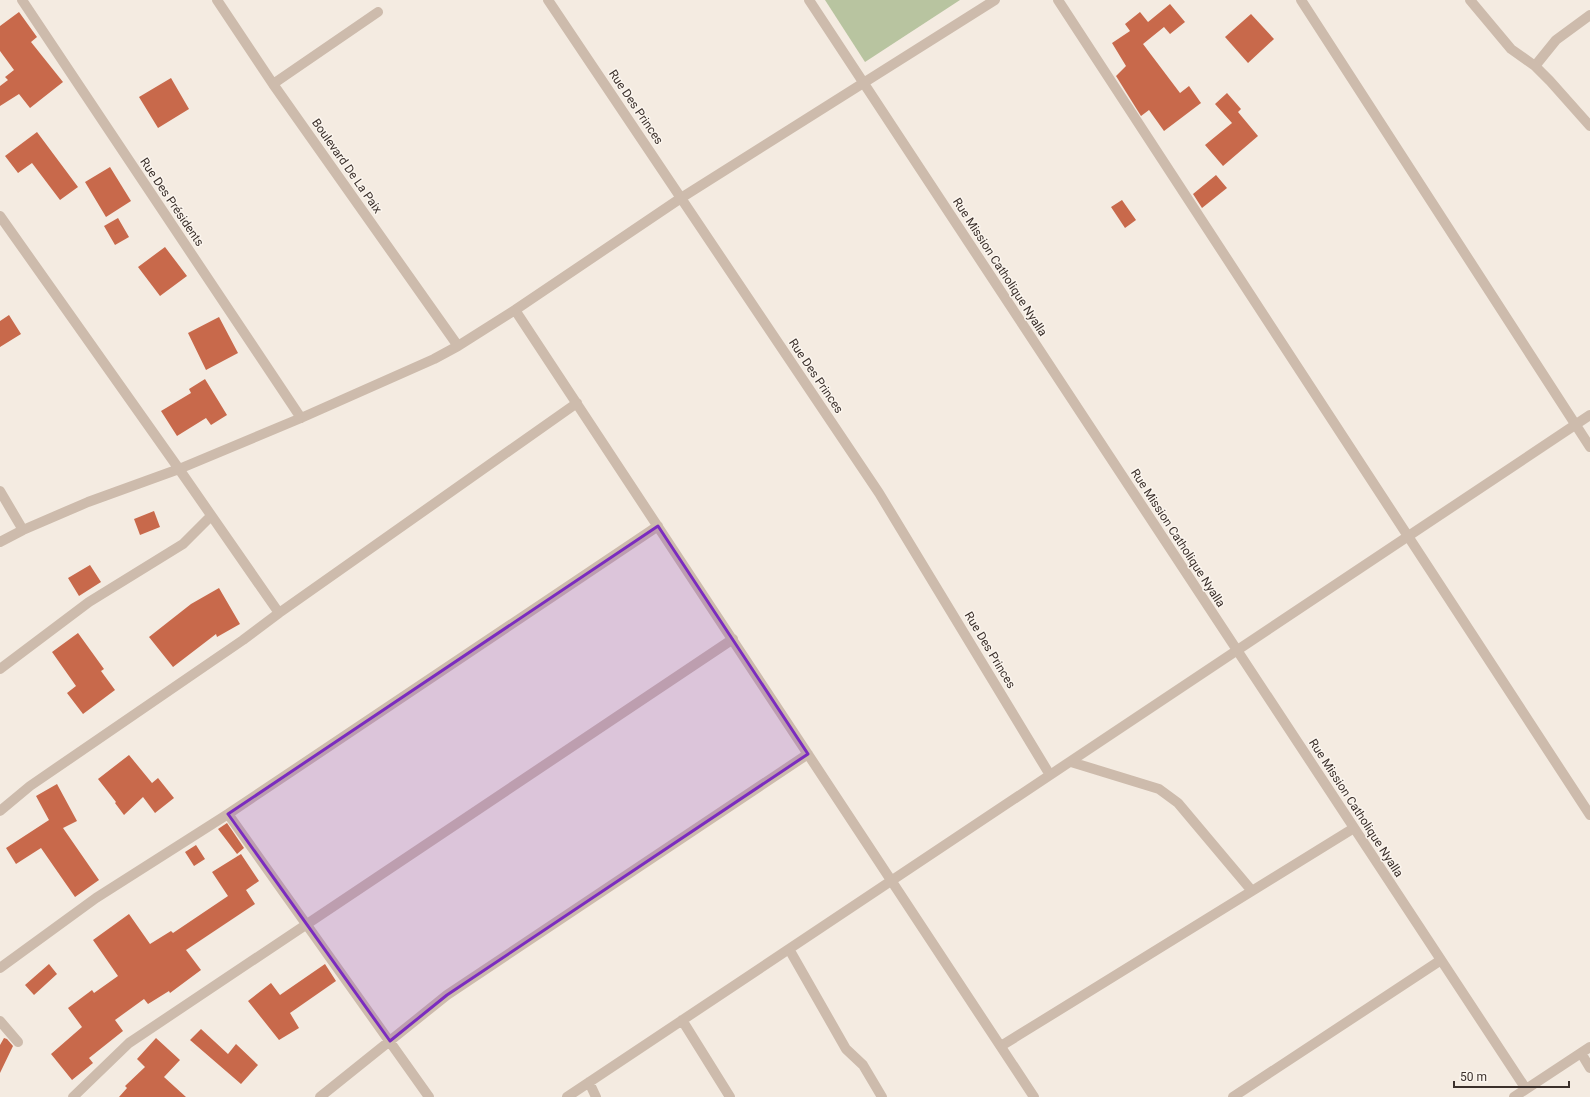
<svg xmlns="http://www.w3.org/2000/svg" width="1590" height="1097" font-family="Roboto,sans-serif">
	<rect width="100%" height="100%" fill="#f4ebe1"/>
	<path fill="#b8c4a0" d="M 825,0 L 960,0 L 865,62 Z"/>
	<path fill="#c8694b" d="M 1170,4 L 1185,22 L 1170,34 L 1164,27 L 1143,44 L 1180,93 L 1189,86 L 1201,103 L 1164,131 L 1149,110 L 1141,116 L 1116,76 L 1126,66 L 1112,43 L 1130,31 L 1125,24 L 1140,12 L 1148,22 Z
		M 19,12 L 37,37 L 31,42 L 63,82 L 30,108 L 19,94 L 0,106 L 0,86 L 8,80 L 5,77 L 14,70 L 0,51 L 0,26 Z
		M 1251,14 L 1274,39 L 1248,63 L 1225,37 Z
		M 171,78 L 189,109 L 158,128 L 139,97 Z
		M 1227,93 L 1241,109 L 1238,112 L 1258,136 L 1223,166 L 1205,145 L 1232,123 L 1215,104 Z
		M 37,132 L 78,187 L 60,200 L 32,163 L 18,173 L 5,156 Z
		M 110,167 L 131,201 L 106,217 L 85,182 Z
		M 1216,175 L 1227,188 L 1202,208 L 1193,194 Z
		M 1122,200 L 1136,220 L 1125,228 L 1111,207 Z
		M 118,218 L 129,237 L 115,245 L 104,226 Z
		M 165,247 L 187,276 L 160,296 L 138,267 Z
		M 9,315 L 21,334 L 0,347 L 0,321 Z
		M 219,317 L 238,353 L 206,370 L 188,333 Z
		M 205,379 L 227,415 L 211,425 L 206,418 L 177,436 L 161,411 L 191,393 L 189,389 Z
		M 154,511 L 160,527 L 140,535 L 134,519 Z
		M 90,565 L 101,582 L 79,596 L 68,578 Z
		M 219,588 L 240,624 L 217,637 L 216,634 L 173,667 L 149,637 L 191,604 Z
		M 78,633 L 104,669 L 101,671 L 115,690 L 83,714 L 67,693 L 76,686 L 52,652 Z
		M 129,755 L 152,783 L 158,778 L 174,798 L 155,813 L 143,797 L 124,815 L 115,803 L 116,802 L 98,779 Z
		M 57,784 L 77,821 L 63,828 L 99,880 L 75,897 L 41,848 L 16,864 L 6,848 L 49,820 L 36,796 Z
		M 227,823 L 244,848 L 237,854 L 218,829 Z
		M 196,845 L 205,859 L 194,866 L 185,852 Z
		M 241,854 L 259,881 L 246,890 L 255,904 L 186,950 L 201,970 L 170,993 L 169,991 L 148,1004 L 144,999 L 115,1020 L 123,1031 L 89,1058 L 93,1063 L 72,1080 L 51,1054 L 82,1027 L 68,1008 L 92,990 L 94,993 L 118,976 L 93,940 L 129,914 L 150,944 L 171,931 L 173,933 L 228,896 L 212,872 Z
		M 49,964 L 57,974 L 34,995 L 25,985 Z
		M 325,964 L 336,981 L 290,1013 L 299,1028 L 279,1040 L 248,1001 L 271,983 L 280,995 Z
		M 201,1029 L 228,1054 L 236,1044 L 258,1065 L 241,1084 L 190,1040 Z
		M 4,1038 L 7,1039 L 13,1046 L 0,1073 L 0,1045 Z
		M 156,1038 L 180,1060 L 164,1077 L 186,1097 L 119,1097 L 127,1088 L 125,1086 L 145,1067 L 137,1059 Z"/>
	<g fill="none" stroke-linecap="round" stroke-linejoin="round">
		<path stroke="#cdbbac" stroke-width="10" d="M 22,0 L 301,418
			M 217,0 L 273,84 L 458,346
			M 548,0 L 879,493 L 1050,775
			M 809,0 L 1526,1089
			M 1058,0 L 1590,815
			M 1301,0 L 1590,447
			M 1470,0 L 1511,49 L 1535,66 L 1550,81 L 1590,126
			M 1535,66 L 1556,40 L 1590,15
			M 273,84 L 378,12
			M 0,216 L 179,469 L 279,613
			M 515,310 L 1034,1097
			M 0,491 L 23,530
			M 0,542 L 23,530 L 88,502 L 179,469 L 301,418 L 434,359 L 458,346 L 515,310 L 681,198 L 995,0
			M 0,669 L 89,602 L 183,544 L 211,516
			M 1071,762 L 1159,789 L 1178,803 L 1252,891
			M 0,811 L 30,786 L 243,640 L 279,613 L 577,403
			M 228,814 L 429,1097
			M 789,949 L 846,1049 L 863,1065 L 882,1097
			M 0,968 L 96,898 L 228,814 L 658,526
			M 682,1020 L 730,1097
			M 0,1021 L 18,1042
			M 1001,1046 L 1354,828
			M 1581,1053 L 1590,1068
			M 589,1082 L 596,1097
			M 73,1097 L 129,1043 L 733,639
			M 320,1097 L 447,995 L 808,754
			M 567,1097 L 1590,415
			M 1233,1097 L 1441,960
			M 1514,1097 L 1590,1047"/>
	</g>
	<path fill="#7b2cbf" fill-opacity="0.2" stroke="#7b2cbf" stroke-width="3" stroke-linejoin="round" d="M 658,526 L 808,754 L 447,995 L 390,1041 L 228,814 Z"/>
	<g text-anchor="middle" stroke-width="3" stroke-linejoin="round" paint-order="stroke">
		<g font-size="12" fill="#3b302b" stroke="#fbf5ee">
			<text transform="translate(636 107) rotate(56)" y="4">Rue Des Princes</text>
			<text transform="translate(347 166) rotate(55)" y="4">Boulevard De La Paix</text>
			<text transform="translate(172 202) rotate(56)" y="4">Rue Des Présidents</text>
			<text transform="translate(1000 267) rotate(57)" y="4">Rue Mission Catholique Nyalla</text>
			<text transform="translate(816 376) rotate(56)" y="4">Rue Des Princes</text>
			<text transform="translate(1178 538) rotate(57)" y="4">Rue Mission Catholique Nyalla</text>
			<text transform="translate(990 650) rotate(59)" y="4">Rue Des Princes</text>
			<text transform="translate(1356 808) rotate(57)" y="4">Rue Mission Catholique Nyalla</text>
		</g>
	</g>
	<path d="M1454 1081v6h115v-6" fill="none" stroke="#3b302b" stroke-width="2"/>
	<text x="1460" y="1081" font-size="12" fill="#3b302b" stroke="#fbf5ee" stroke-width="3" paint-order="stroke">50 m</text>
</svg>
